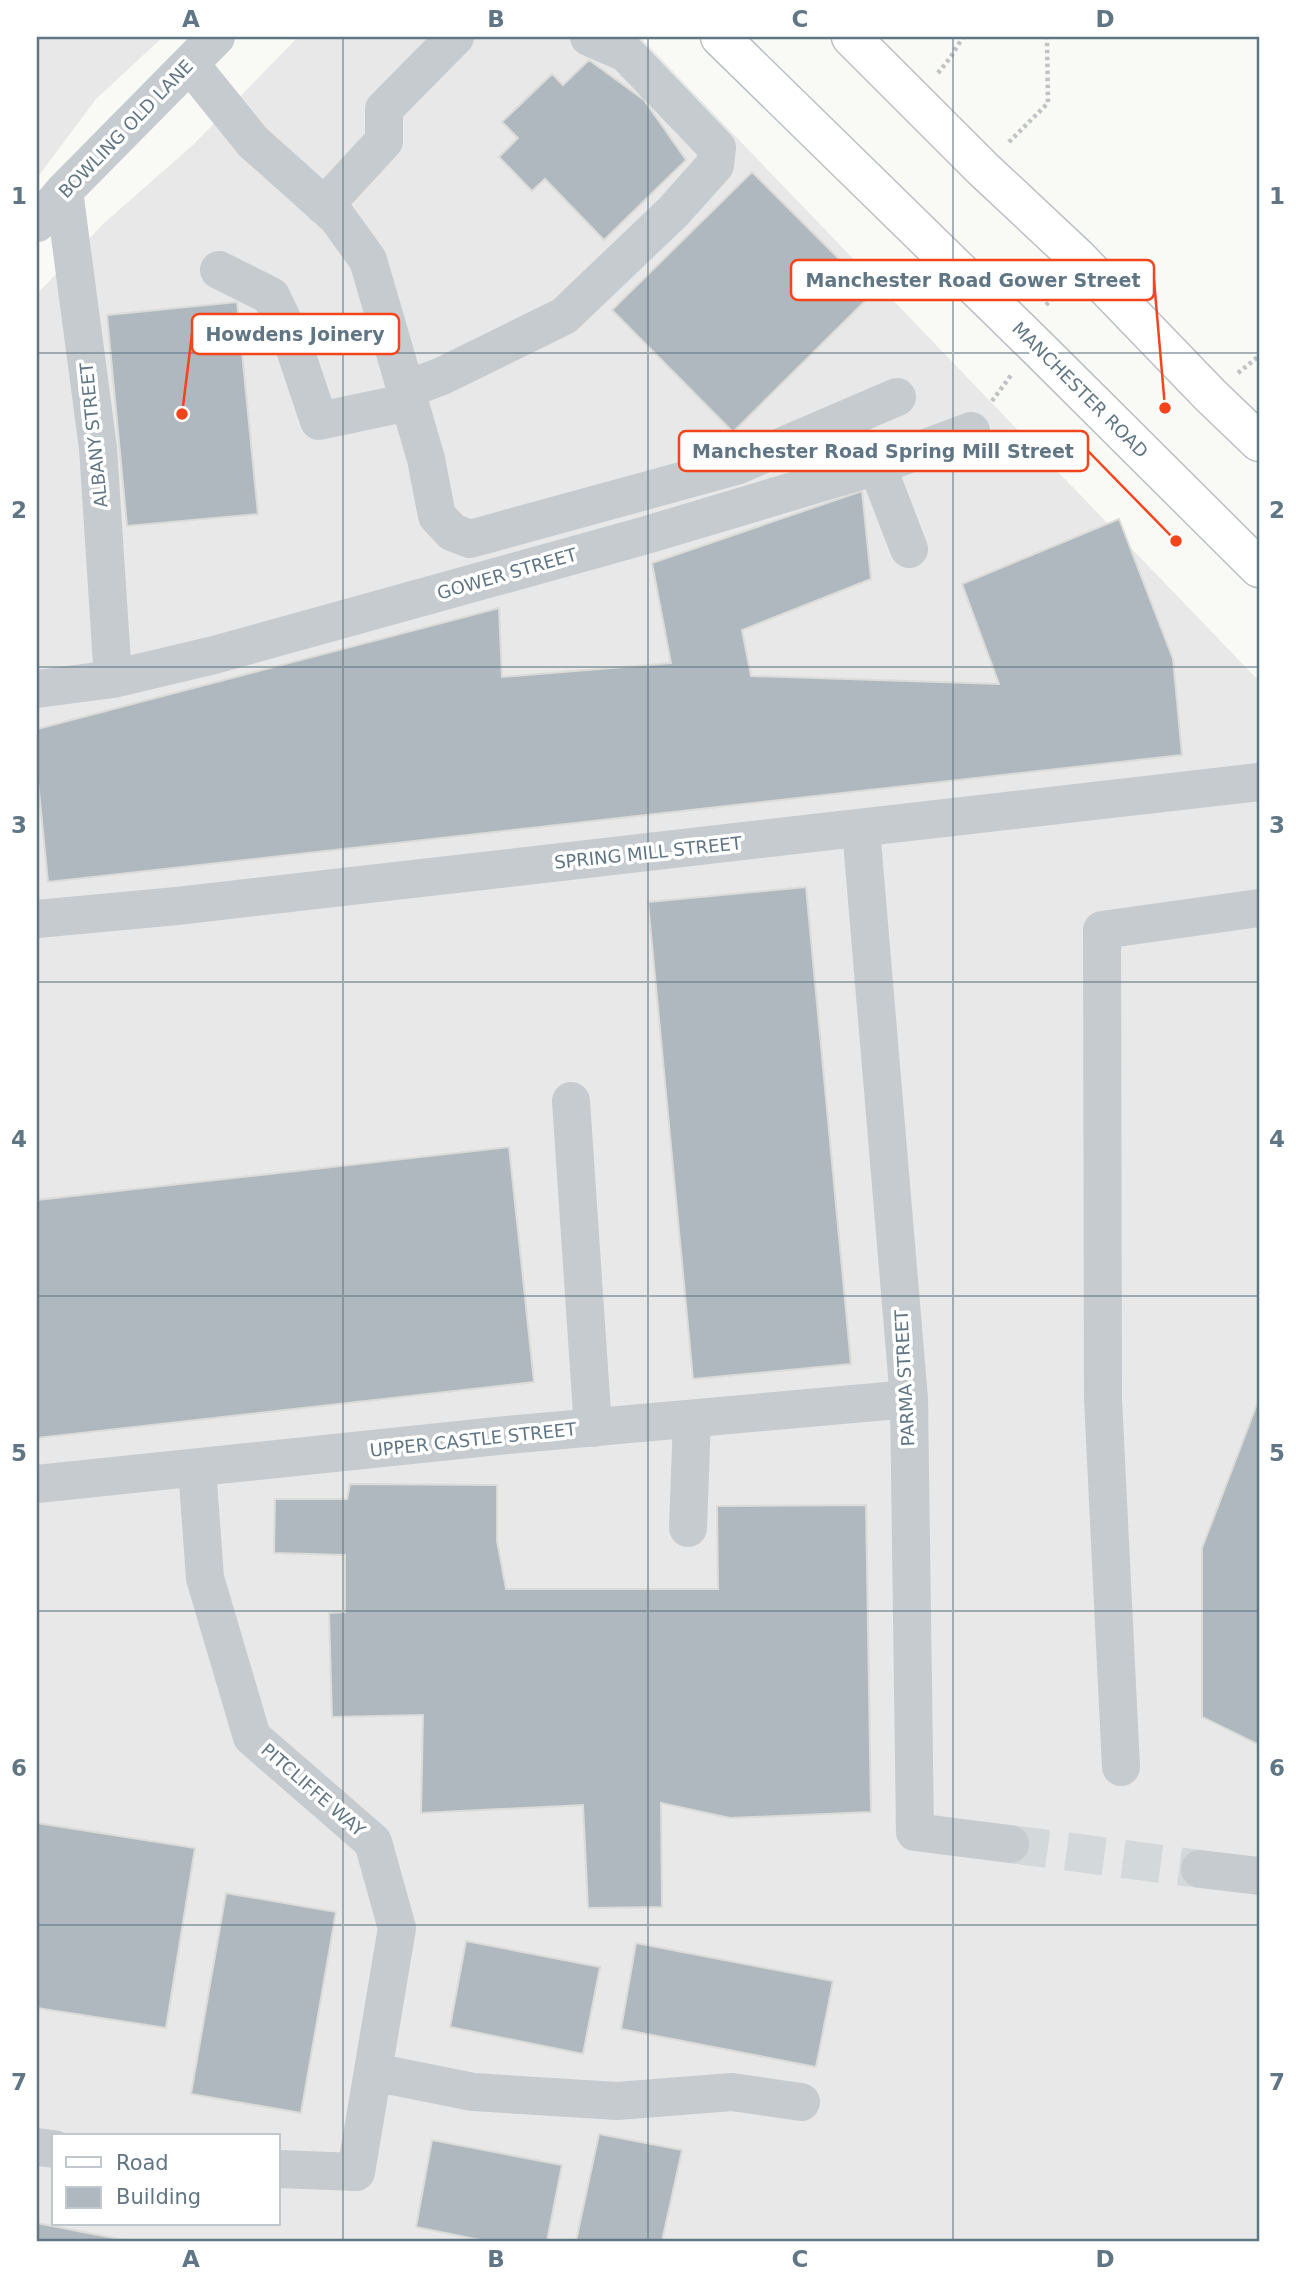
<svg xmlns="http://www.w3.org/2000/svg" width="1296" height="2278" font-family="'DejaVu Sans',sans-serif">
	<rect width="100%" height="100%" fill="#f9f9f6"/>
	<path fill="#e7e8e7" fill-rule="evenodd" d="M 37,37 L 163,37 L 96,99 L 37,178 Z
		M 298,37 L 640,37 L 1259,681 L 1259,2241 L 37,2241 L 37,294 L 102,225 L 194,144 ZM 54,2136 L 278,2136 L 278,2224 L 54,2224 Z"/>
	<path fill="#afb8be" stroke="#dbdbd8" stroke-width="2" d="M 589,60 L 644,100 L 686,160 L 604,240 L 545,179 L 532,191 L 499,157 L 518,138 L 502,122 L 552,74 L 563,85 Z
		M 752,172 L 873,293 L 733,432 L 612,310 Z
		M 237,302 L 258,514 L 127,526 L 107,315 Z
		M 862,491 L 871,579 L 742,630 L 751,676 L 999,684 L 962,584 L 1119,519 L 1173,659 L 1182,755 L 48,882 L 37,771 L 37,729 L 499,608 L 502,677 L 671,663 L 652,563 Z
		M 806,887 L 851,1364 L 693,1379 L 648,902 Z
		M 509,1147 L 534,1382 L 37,1438 L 37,1200 Z
		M 1259,1399 L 1259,1745 L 1202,1717 L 1202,1548 Z
		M 350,1484 L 497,1485 L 497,1541 L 506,1589 L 718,1589 L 717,1506 L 866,1505 L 871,1812 L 730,1818 L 661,1803 L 662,1907 L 588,1908 L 583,1805 L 421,1813 L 423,1715 L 332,1717 L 329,1613 L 345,1612 L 345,1555 L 274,1553 L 275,1499 L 347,1499 Z
		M 37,1823 L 195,1848 L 166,2028 L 37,2008 Z
		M 226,1893 L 336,1912 L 301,2113 L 191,2094 Z
		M 466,1941 L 600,1967 L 583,2054 L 450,2027 Z
		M 636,1943 L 833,1981 L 816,2067 L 621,2029 Z
		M 599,2134 L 682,2150 L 662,2241 L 576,2241 Z
		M 432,2140 L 562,2165 L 547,2241 L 485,2241 L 416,2227 Z
		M 37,2223 L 129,2241 L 37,2241 Z"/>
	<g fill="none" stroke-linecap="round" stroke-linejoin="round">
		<path stroke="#d3d8da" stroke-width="38" stroke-dasharray="38 19" stroke-linecap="butt" d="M 1010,1844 L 1200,1869"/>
		<defs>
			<path id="major" d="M 720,37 L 1039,349 L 1259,568
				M 851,37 L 983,169 L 1077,257 L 1210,395 L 1259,442"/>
		</defs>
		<use href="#major" stroke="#bcc0c4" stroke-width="41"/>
		<path stroke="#c0c3c5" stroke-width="4.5" stroke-dasharray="3.5 3.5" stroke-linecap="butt" d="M 938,73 L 950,58 L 963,37
			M 1009,142 L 1048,103 L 1047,37
			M 1046,305 L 1060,291
			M 1238,373 L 1259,356
			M 992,401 L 1012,374"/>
		<path stroke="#c6cbcf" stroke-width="38" d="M 190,64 L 253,142 L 337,217 L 368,260 L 426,459 L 437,516 L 452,532 L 470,539 L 736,466 L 897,397
			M 64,191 L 98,448 L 113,679
			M 324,206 L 384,141 L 384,109 L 455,37
			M 37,223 L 64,191 L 216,37
			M 219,270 L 271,296 L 291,338 L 319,421 L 409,402
			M 405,390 L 442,376 L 564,316 L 673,212 L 715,165 L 717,148 L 626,53 L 589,37
			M 877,466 L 909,549
			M 37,689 L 113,679 L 214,655 L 643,536 L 877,466 L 971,431
			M 861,829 L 909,1399 L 915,1832 L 1010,1844
			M 37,919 L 177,906 L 1259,782
			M 571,1101 L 593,1428
			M 197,1468 L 205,1578 L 252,1737 L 373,1842 L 397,1928 L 356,2172 L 278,2169
			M 37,1484 L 507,1435 L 909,1399
			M 688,1528 L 692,1419
			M 1121,1767 L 1103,1399 L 1102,930 L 1259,908
			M 1200,1869 L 1259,1876
			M 373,2072 L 473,2092 L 617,2101 L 732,2092 L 801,2102
			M 37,2147 L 54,2149"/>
		<use href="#major" stroke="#fff" stroke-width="38"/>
	</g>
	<path fill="none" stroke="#617684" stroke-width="2" stroke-opacity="0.55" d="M 343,37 L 343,2241M 648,37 L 648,2241M 953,37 L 953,2241M 37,353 L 1259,353M 37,667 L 1259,667M 37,982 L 1259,982M 37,1296 L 1259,1296M 37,1611 L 1259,1611M 37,1925 L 1259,1925"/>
	<g text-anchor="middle" stroke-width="7" stroke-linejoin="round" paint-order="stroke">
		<g font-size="18" fill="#617684" stroke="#fff">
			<text transform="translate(126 129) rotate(-46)" y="6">BOWLING OLD LANE</text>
			<text transform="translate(1080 390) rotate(45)" y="6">MANCHESTER ROAD</text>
			<text transform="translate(94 435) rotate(-96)" y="6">ALBANY STREET</text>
			<text transform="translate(507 574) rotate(-16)" y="6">GOWER STREET</text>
			<text transform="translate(648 853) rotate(-6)" y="6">SPRING MILL STREET</text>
			<text transform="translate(905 1378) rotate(-93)" y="6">PARMA STREET</text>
			<text transform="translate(473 1440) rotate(-6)" y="6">UPPER CASTLE STREET</text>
			<text transform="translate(313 1790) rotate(41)" y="6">PITCLIFFE WAY</text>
		</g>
	</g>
	<path fill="none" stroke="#f4441b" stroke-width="2.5" d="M1165 408L1154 280M182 414L192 334M1176 541L1088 451"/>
	<g fill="#f4441b" stroke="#fff" stroke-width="2.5">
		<circle cx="1165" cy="408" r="7"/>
		<circle cx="182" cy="414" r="7"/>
		<circle cx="1176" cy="541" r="7"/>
	</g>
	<g fill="#fff" stroke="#f4441b" stroke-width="2.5">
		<rect x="791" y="260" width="363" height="40" rx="7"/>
		<rect x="192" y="314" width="207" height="40" rx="7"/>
		<rect x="679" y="431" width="409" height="40" rx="7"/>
	</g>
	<g font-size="19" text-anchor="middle" font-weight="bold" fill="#617684">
		<text x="973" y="287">Manchester Road Gower Street</text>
		<text x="295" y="341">Howdens Joinery</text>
		<text x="883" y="458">Manchester Road Spring Mill Street</text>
	</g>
	<rect width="1296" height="2278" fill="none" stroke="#ffffff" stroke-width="77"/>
	<rect x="52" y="2134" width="228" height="91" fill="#ffffff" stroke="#c0c8ce" stroke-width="2"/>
	<rect x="66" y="2157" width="35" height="10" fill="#ffffff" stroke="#c0c8ce" stroke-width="2"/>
	<text x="116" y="2170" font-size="21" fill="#617684">Road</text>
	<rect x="66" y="2187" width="35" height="21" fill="#afb8be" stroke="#c0c8ce" stroke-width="2"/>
	<text x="116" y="2204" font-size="21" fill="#617684">Building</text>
	<rect x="38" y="38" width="1220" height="2202" fill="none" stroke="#617684" stroke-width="2.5"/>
	<g font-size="23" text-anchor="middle" font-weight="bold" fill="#617684">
		<text x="191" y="27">A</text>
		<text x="496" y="27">B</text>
		<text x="800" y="27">C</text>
		<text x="1105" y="27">D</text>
		<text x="19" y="204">1</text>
		<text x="1277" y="204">1</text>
		<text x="19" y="518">2</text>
		<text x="1277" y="518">2</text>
		<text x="19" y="833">3</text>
		<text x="1277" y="833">3</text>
		<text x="19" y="1147">4</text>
		<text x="1277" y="1147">4</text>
		<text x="19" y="1461">5</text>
		<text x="1277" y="1461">5</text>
		<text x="19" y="1776">6</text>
		<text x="1277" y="1776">6</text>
		<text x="19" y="2090">7</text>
		<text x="1277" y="2090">7</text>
		<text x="191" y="2267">A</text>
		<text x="496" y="2267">B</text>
		<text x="800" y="2267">C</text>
		<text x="1105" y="2267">D</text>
	</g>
</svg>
